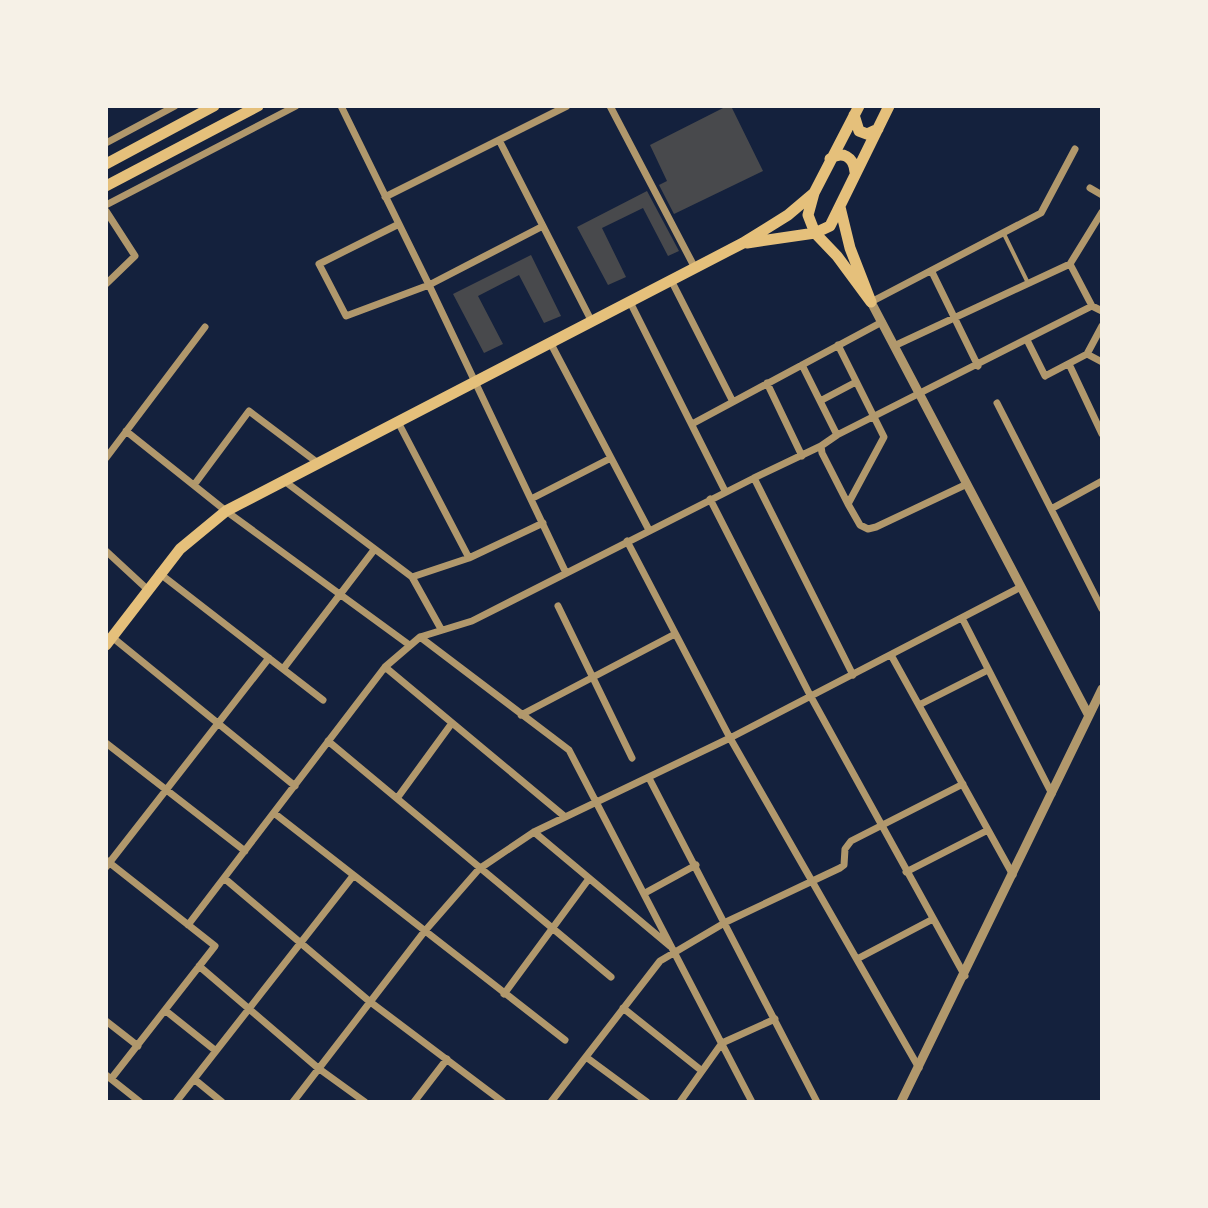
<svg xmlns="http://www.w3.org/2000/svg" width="1208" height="1208" font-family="Karla,sans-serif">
	<rect width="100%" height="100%" fill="#14213d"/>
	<path fill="#48494c" d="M 727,106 L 731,106 L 763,171 L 674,214 L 659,185 L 667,181 L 650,145 Z
		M 647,191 L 679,251 L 668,256 L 643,208 L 602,228 L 626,277 L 608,285 L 577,227 Z
		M 531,255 L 561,316 L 544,323 L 519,275 L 478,296 L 503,344 L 484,353 L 453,294 Z"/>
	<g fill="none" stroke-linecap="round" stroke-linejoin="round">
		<path stroke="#b1986c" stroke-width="4" d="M 1004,234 L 1028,283"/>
		<path stroke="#b1986c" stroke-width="7" d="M 341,106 L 399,224 L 319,264 L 346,316 L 429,285 L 566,573
			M 610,106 L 695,268
			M 499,140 L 592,322
			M 106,143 L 175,106
			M 1090,188 L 1102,195
			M 385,197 L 567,106
			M 106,205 L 296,106
			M 106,211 L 135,256 L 106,284
			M 1102,212 L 1070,264 L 1092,306 L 1102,311
			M 399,224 L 429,285 L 543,226
			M 932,272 L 978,366
			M 671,280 L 733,402
			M 630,302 L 725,491
			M 871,302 L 1041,213 L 1075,149
			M 1028,342 L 1045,376 L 1087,354 L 1102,326
			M 551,344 L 649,530
			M 838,345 L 884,437 L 848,504 L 860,525 L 868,529 L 876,527 L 967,484
			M 894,346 L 1070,264
			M 1087,354 L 1102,362
			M 1069,364 L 1102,434
			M 802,365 L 820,401 L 856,382
			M 767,383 L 802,456
			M 820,401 L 837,435 L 1092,306
			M 997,403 L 1102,609
			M 398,422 L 469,558
			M 692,424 L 882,322
			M 126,431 L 226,511 L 408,644
			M 837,435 L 821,446 L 822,453 L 848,504
			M 106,458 L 205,327
			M 754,478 L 821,446
			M 283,480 L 412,577 L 441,629
			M 194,485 L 249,411 L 318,463
			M 531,499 L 611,458
			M 710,499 L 811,697 L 965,976
			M 1051,509 L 1102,481
			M 627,541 L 730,738 L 919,1068
			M 106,551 L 147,589
			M 159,573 L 323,700
			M 412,577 L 469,558 L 543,523
			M 558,606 L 632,758
			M 962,618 L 1052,794
			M 112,637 L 295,786
			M 420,637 L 569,750 L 752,1102
			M 891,655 L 1013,875
			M 385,667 L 564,816
			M 283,669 L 374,550
			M 919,705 L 988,670
			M 521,715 L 675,634
			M 328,741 L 611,977
			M 106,743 L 245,851
			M 649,778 L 817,1102
			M 398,797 L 452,723
			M 274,813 L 565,1040
			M 534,832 L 670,946
			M 106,860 L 215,946 L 111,1079
			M 106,867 L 269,658
			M 906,872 L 988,830
			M 224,878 L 369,1001 L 503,1102
			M 645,893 L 696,865
			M 188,925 L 385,667 L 420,637 L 472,621 L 754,478 L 853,675
			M 857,959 L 933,919
			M 199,966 L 318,1068 L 365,1102
			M 504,994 L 588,880
			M 623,1008 L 702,1071
			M 166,1011 L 216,1051
			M 106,1021 L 138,1046
			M 586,1057 L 647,1102
			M 106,1075 L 140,1102
			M 194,1079 L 353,876
			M 176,1102 L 194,1079 L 222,1102
			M 293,1102 L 424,932 L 479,869 L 534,832 L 730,738 L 1021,587
			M 414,1102 L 447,1059
			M 551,1102 L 660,961 L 726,922 L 840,868 L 844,865 L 845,849 L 851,841 L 963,784
			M 680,1102 L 722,1043 L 775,1019"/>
		<path stroke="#b1986c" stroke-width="9" d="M 871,302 L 1089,716
			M 901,1102 L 1102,689"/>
		<path stroke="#e5c07b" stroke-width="11" d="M 854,115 L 859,131 L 867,134 L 878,129
			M 830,159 C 842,150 854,157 855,172
			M 106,164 L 214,106
			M 106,186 L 258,106
			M 840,207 L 850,248 L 871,302 L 837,256 L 815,233 L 808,215 L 814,193 L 859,106
			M 747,243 L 815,233 L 830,226 L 889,106
			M 106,645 L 180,549 L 226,511 L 743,243 L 788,215 L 814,193"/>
	</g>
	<rect width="1208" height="1208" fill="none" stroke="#f6f1e7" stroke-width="216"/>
</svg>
